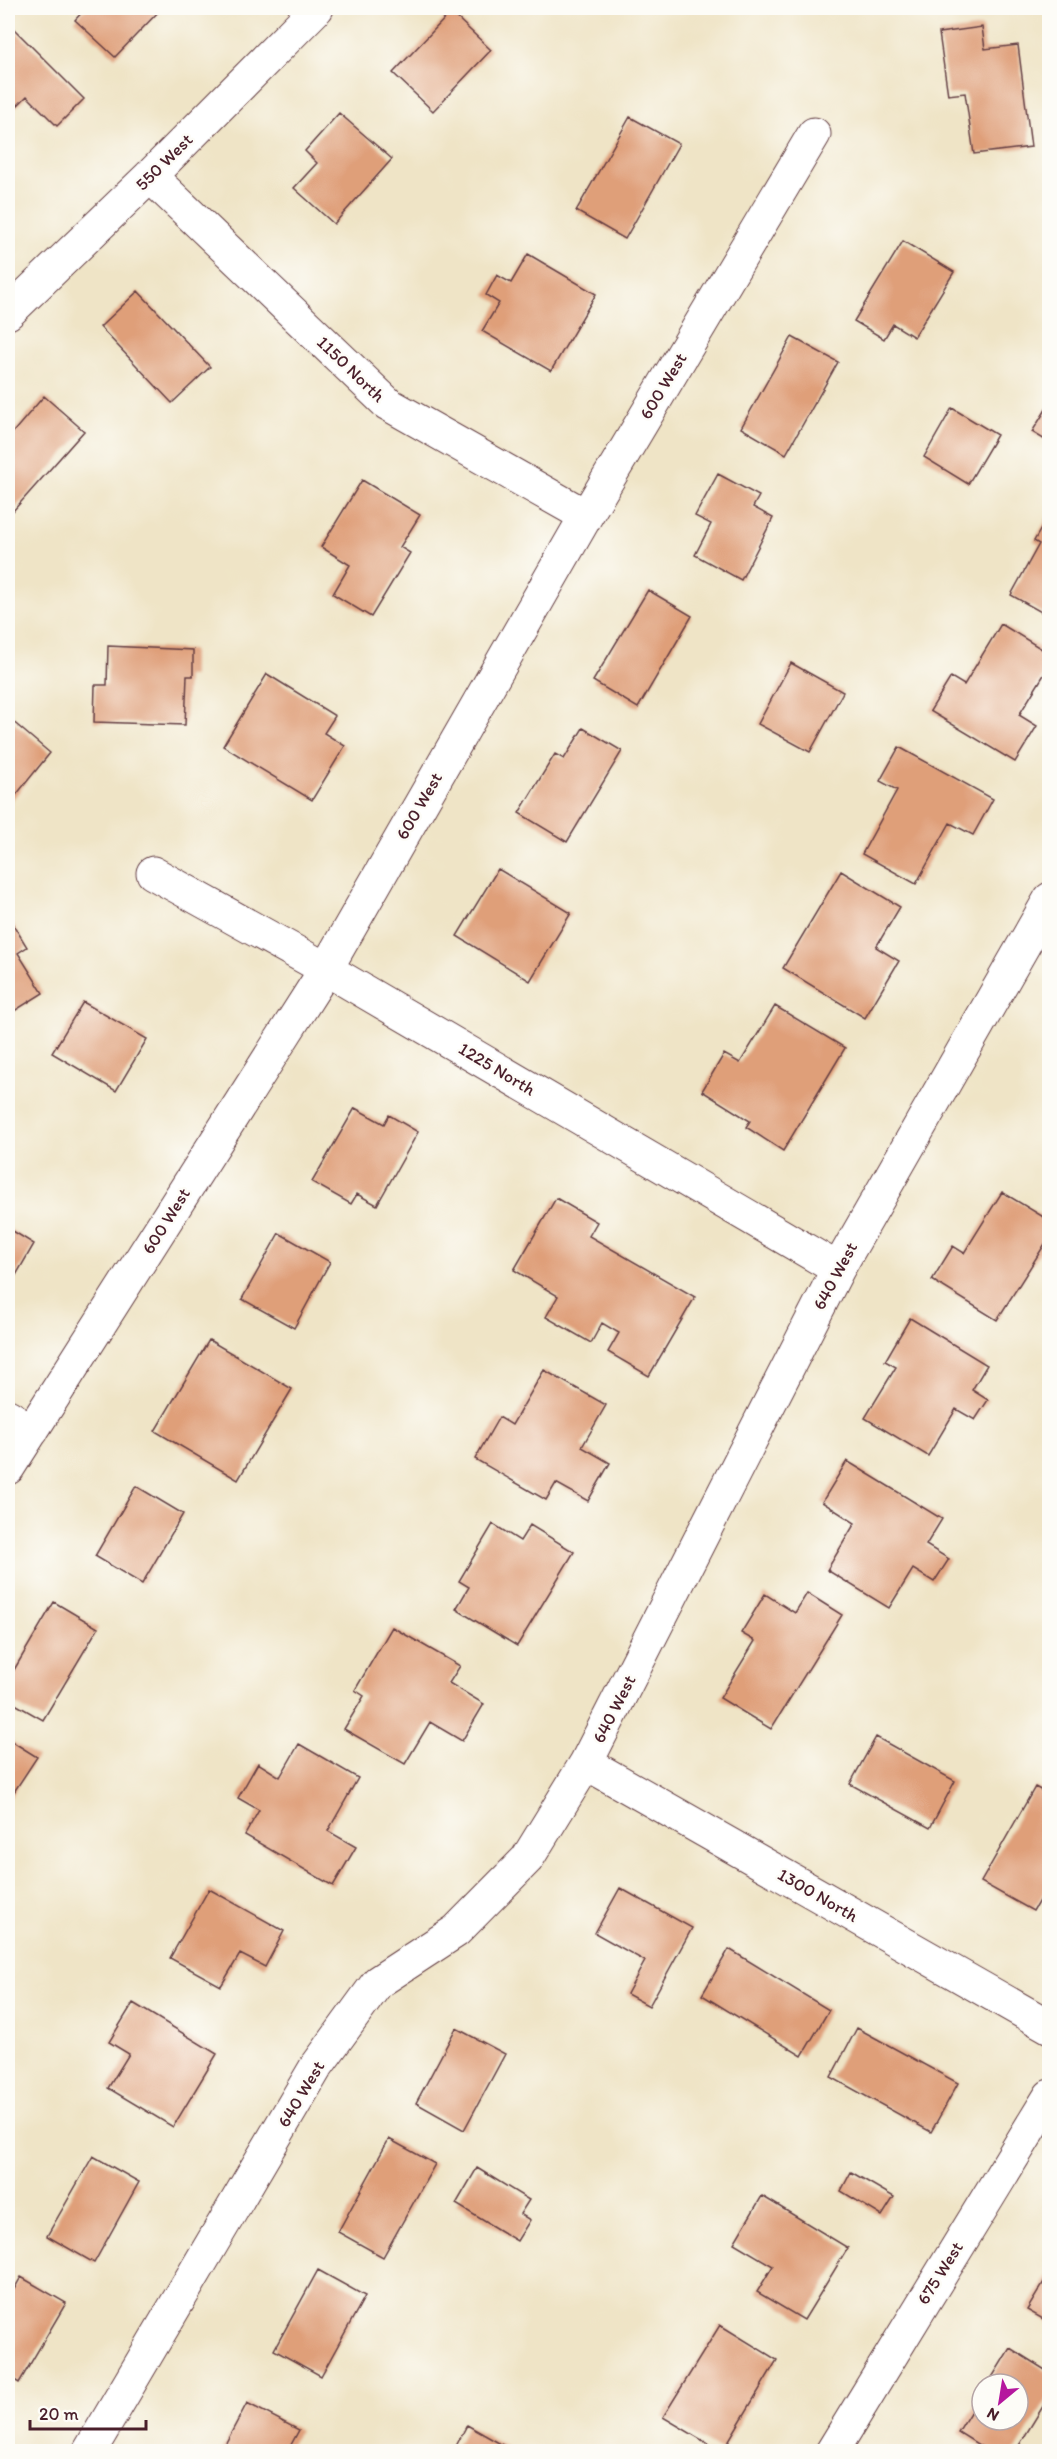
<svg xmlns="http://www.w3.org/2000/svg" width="1057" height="2459" font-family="Itim,sans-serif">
	<rect width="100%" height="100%" fill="#fdfcf7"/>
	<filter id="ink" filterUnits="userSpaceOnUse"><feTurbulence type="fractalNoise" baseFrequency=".0167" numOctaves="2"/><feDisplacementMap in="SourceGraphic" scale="12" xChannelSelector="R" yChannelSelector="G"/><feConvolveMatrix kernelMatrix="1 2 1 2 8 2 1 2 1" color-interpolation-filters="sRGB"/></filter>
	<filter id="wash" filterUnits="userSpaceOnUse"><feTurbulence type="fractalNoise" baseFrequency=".008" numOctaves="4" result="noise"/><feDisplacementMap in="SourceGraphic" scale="24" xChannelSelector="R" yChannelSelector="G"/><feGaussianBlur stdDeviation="1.35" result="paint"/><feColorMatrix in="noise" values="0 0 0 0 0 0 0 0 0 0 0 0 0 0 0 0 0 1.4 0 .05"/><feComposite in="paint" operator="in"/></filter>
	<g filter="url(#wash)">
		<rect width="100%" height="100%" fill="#efe4c6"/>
		<g id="blocks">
			<path fill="#df9f79" d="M 86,8 L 162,8 L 115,57 L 75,20 Z
				M 451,12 L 491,50 L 433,111 L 393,73 Z
				M 982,27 L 985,49 L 1018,45 L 1031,147 L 974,154 L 965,93 L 948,95 L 939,33 Z
				M 14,29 L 84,99 L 57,126 L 27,96 L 8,115 L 8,35 Z
				M 339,113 L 392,159 L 334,224 L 294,188 L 317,163 L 305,151 Z
				M 630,117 L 679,144 L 625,239 L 576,211 Z
				M 903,241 L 954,272 L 914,337 L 893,324 L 884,339 L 854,321 Z
				M 528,254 L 596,294 L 551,371 L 482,331 L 499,303 L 486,295 L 497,275 L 511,283 Z
				M 138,291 L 210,367 L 172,403 L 100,327 Z
				M 792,337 L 838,362 L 786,454 L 741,428 Z
				M 44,396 L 84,431 L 13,511 L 8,507 L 8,438 Z
				M 1050,403 L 1050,443 L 1032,432 Z
				M 952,408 L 997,435 L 968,484 L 924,457 Z
				M 718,474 L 759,496 L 753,507 L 773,518 L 741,580 L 695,555 L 711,524 L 695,516 Z
				M 362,480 L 420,515 L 400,547 L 410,553 L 371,617 L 333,594 L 350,565 L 321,547 Z
				M 1050,513 L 1050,617 L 1011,595 L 1039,544 L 1034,541 Z
				M 648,590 L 692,616 L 638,708 L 593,681 Z
				M 1001,624 L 1050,654 L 1050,665 L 1019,715 L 1037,726 L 1015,762 L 930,711 L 951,677 L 964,685 Z
				M 108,646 L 193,650 L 193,676 L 187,676 L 185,725 L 94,722 L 95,685 L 107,685 Z
				M 791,663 L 843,692 L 810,752 L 758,724 Z
				M 267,674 L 335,716 L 324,733 L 345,746 L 312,800 L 223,746 Z
				M 11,720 L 50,753 L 8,805 L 8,724 Z
				M 583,728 L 622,751 L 567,842 L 519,813 L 555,754 L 564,759 Z
				M 899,747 L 993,799 L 973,835 L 950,823 L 916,884 L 862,854 L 897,790 L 880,781 Z
				M 498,869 L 571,913 L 530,981 L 457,936 Z
				M 841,871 L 900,907 L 876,947 L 899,961 L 865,1018 L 783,968 Z
				M 8,916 L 27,947 L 18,953 L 43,993 L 8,1015 Z
				M 83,1002 L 147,1039 L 116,1091 L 52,1053 Z
				M 775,1006 L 845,1048 L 783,1151 L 746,1127 L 750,1121 L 702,1091 L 724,1054 L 740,1063 Z
				M 355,1108 L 384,1124 L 389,1115 L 418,1132 L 377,1205 L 357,1194 L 351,1204 L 312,1182 Z
				M 1002,1192 L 1050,1221 L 1050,1236 L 997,1320 L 932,1280 L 953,1246 L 964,1253 Z
				M 556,1198 L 597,1222 L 589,1236 L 695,1297 L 649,1376 L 608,1352 L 619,1333 L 602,1323 L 591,1343 L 546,1317 L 558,1296 L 514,1270 Z
				M 8,1228 L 34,1244 L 8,1289 Z
				M 279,1233 L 330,1262 L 294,1328 L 242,1299 Z
				M 910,1318 L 987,1365 L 972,1390 L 988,1400 L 975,1420 L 956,1409 L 928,1456 L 865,1418 L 896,1367 L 885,1361 Z
				M 209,1340 L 292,1389 L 238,1480 L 155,1431 Z
				M 544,1370 L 606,1405 L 582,1447 L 610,1463 L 588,1501 L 556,1483 L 546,1500 L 475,1459 L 499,1417 L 512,1425 Z
				M 847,1461 L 942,1519 L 926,1545 L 949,1559 L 934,1582 L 913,1569 L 889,1608 L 827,1570 L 855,1523 L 822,1502 Z
				M 136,1486 L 183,1514 L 142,1584 L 95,1556 Z
				M 493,1524 L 520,1541 L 530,1525 L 574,1552 L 517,1646 L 456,1609 L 469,1587 L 459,1581 Z
				M 807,1593 L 842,1615 L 771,1729 L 720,1698 L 755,1641 L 741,1633 L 765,1594 L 795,1613 Z
				M 54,1602 L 98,1628 L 43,1720 L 8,1700 L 8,1680 Z
				M 392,1627 L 460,1666 L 449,1683 L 484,1704 L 462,1741 L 430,1722 L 405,1764 L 344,1729 L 364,1696 L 355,1690 Z
				M 876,1737 L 955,1781 L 930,1828 L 850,1784 Z
				M 8,1739 L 37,1757 L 8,1801 Z
				M 299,1744 L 358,1778 L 328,1831 L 356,1847 L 333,1886 L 245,1835 L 259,1810 L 238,1798 L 258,1763 L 280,1777 Z
				M 1035,1787 L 1050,1795 L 1050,1882 L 1033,1911 L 981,1882 Z
				M 620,1888 L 692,1928 L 649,2006 L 627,1994 L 645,1961 L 595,1933 Z
				M 209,1889 L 284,1931 L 265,1967 L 240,1954 L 221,1986 L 170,1958 Z
				M 729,1949 L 829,2010 L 802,2056 L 702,1995 Z
				M 133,2003 L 217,2054 L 173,2127 L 108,2088 L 129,2054 L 109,2042 Z
				M 456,2028 L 505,2054 L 464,2130 L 416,2103 Z
				M 857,2028 L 958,2083 L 931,2132 L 831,2077 Z
				M 389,2139 L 435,2164 L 383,2257 L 338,2232 Z
				M 93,2156 L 139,2182 L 94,2263 L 47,2236 Z
				M 477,2168 L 529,2200 L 520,2214 L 530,2220 L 517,2241 L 456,2204 Z
				M 851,2172 L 894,2197 L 882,2216 L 841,2191 Z
				M 762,2196 L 848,2248 L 804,2320 L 757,2292 L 773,2266 L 734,2243 Z
				M 318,2270 L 365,2296 L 321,2376 L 274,2350 Z
				M 1050,2272 L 1050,2323 L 1027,2310 Z
				M 21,2277 L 66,2303 L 19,2383 L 8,2376 L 8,2300 Z
				M 720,2325 L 777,2360 L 722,2452 L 663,2417 Z
				M 1010,2348 L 1050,2373 L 1050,2395 L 1015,2452 L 990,2452 L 958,2432 L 982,2393 L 982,2420 L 1018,2420 L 1018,2384 L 988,2384 Z
				M 247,2403 L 299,2430 L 287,2452 L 221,2452 Z
				M 467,2425 L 515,2452 L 453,2452 Z"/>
		</g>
	</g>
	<g filter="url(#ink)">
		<use href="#blocks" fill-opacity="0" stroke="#633d42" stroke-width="1.5"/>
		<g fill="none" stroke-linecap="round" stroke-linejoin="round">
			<defs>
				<path id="minor" d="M 150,176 L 388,404 L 586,516
					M 8,313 L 150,176 L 317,8
					M 153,873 L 326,969 L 838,1269
					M 8,1416 L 32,1431
					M 8,1468 L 326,969 L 586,516 L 814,134
					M 586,1763 L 1050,2027
					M 89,2452 L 316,2067 L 378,1982 L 456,1931 L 527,1859 L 586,1763 L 838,1269 L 1050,899
					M 832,2452 L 1050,2096"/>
			</defs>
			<use href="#minor" stroke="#633d42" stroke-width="35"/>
			<use href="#minor" stroke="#fff" stroke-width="33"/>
		</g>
	</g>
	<g text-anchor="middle" stroke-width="5" stroke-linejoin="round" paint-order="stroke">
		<g font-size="18" fill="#4a1f2b" stroke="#fdfcf7">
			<text transform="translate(164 162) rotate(-45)" y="6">550 West</text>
			<text transform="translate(351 369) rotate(44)" y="6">1150 North</text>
			<text transform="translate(663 386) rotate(-59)" y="6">600 West</text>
			<text transform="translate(419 806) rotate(-60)" y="6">600 West</text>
			<text transform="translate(497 1069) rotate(31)" y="6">1225 North</text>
			<text transform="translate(166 1221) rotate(-58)" y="6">600 West</text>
			<text transform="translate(835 1276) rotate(-62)" y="6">640 West</text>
			<text transform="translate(614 1709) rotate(-63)" y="6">640 West</text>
			<text transform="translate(818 1895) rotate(30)" y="6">1300 North</text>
			<text transform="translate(301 2094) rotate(-59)" y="6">640 West</text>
			<text transform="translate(940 2273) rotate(-58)" y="6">675 West</text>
		</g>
	</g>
	<rect width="1057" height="2459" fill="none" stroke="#fdfcf7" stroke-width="30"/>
	<g transform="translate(1000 2402) rotate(210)"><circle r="28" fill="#fdfcf7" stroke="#b5a4a5" stroke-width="1.5"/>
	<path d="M0-4.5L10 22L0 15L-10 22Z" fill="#b5179e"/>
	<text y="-9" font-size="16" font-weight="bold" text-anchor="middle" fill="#4a1f2b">N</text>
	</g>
	<path d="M30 2420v9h116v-9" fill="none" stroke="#4a1f2b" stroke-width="3"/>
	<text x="39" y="2420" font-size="18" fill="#4a1f2b" stroke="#fdfcf7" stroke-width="4.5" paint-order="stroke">20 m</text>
</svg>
